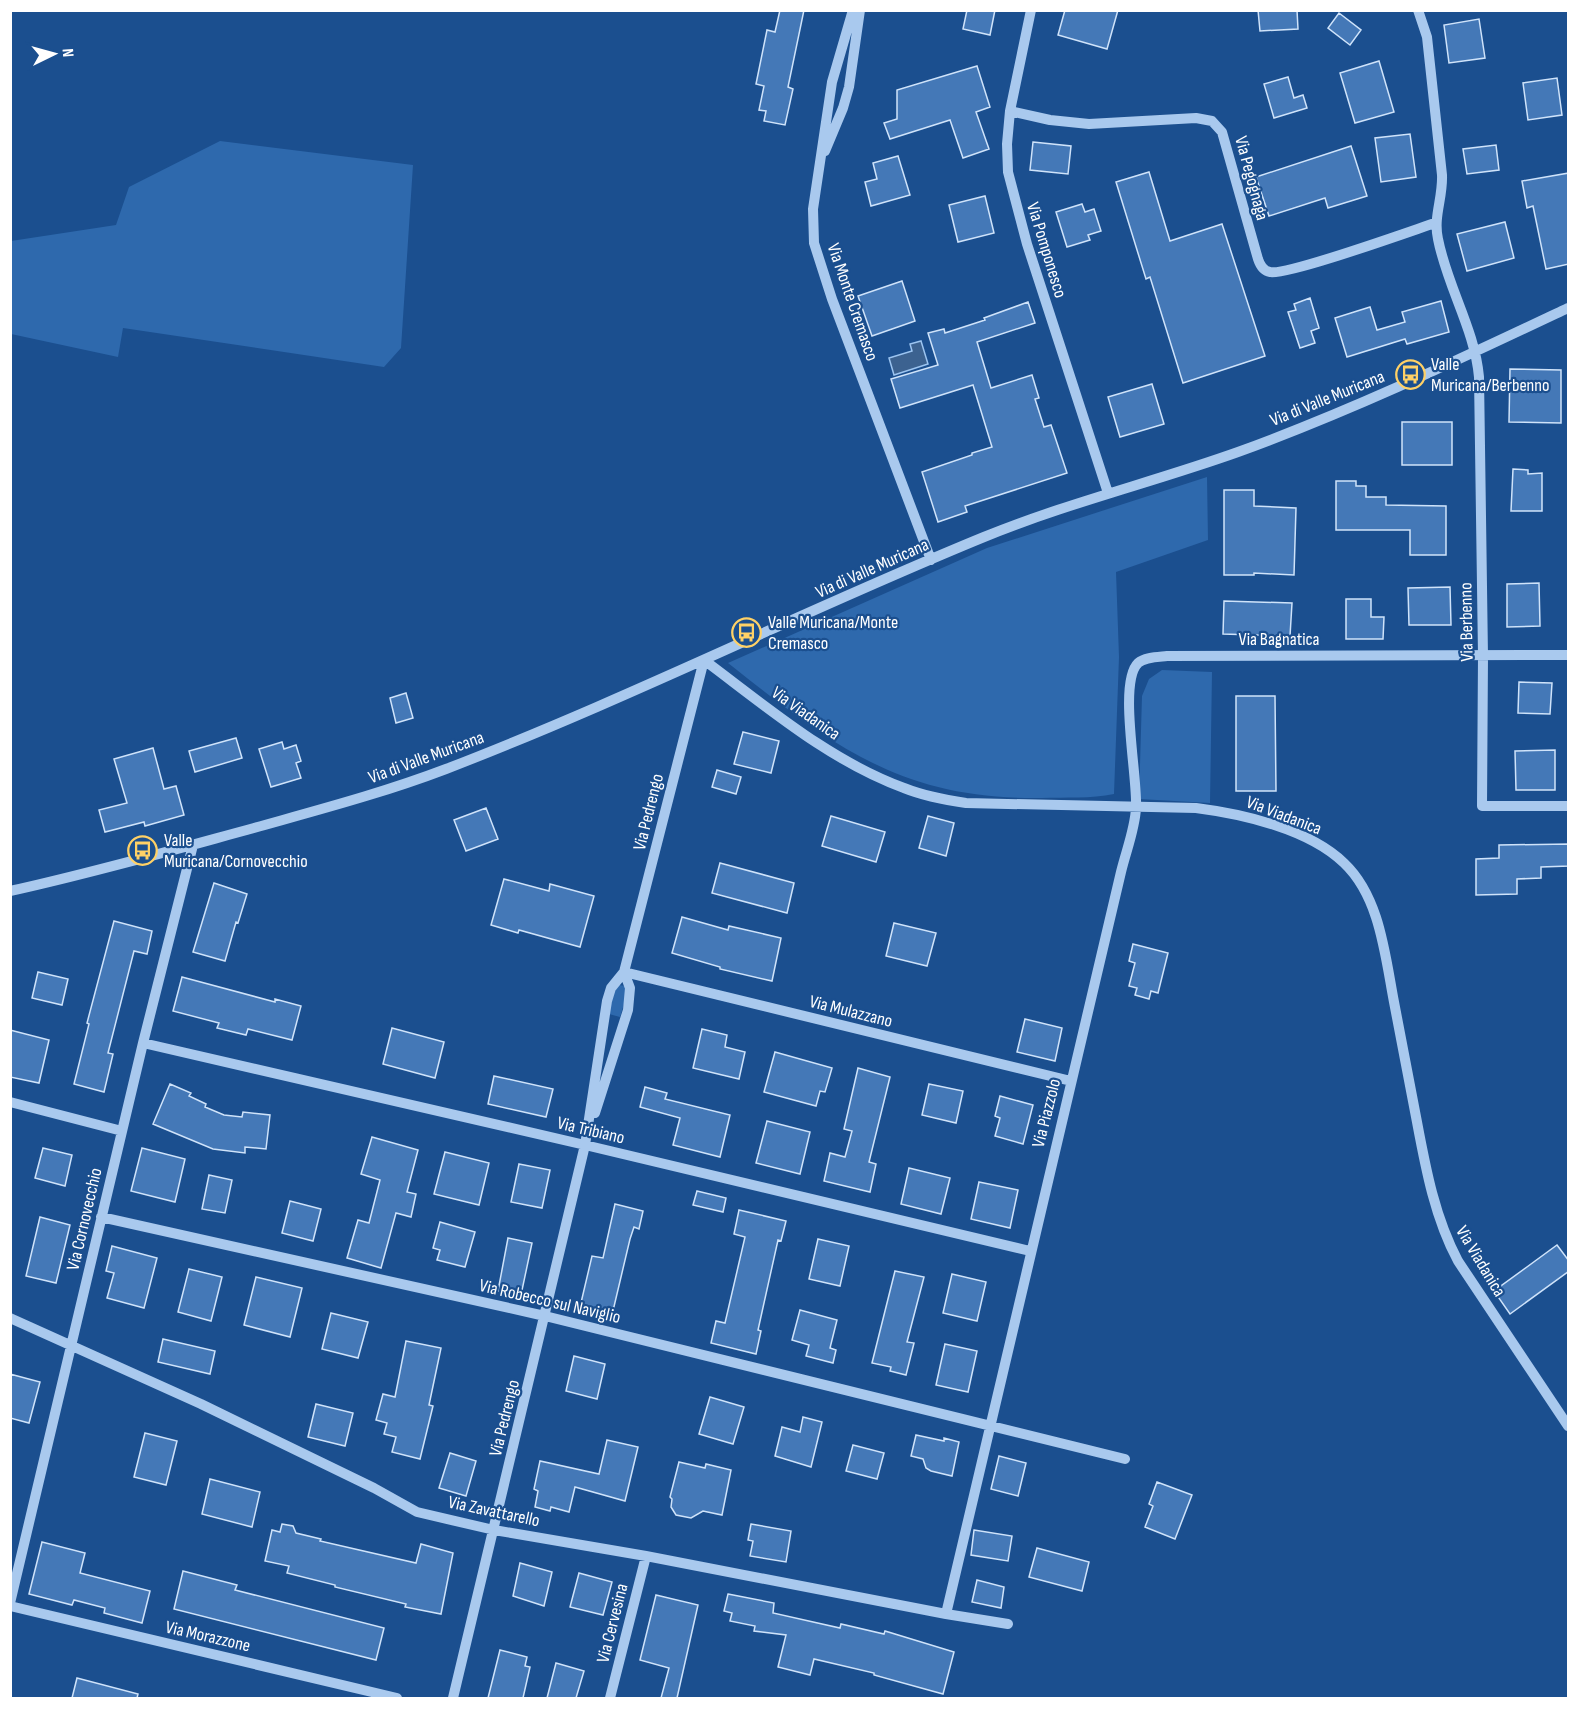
<svg xmlns="http://www.w3.org/2000/svg" width="1579" height="1709" font-family="'Sofia Sans Condensed',sans-serif">
	<rect width="100%" height="100%" fill="#1b4f8f"/>
	<path fill="#2e69ad" d="M 220,141 L 413,165 L 401,348 L 384,367 L 123,328 L 118,357 L 11,334 L 11,241 L 116,225 L 129,187 Z
		M 1207,477 L 1208,540 L 1116,572 L 1119,657 L 1114,794 C 1091,799 1065,797 1042,798 C 901,800 833,746 728,663 L 987,548 Z
		M 1162,670 L 1212,672 L 1210,803 L 1139,799 L 1142,696 L 1149,679 Z
		M 619,985 L 625,986 L 628,991 L 620,1017 L 609,1014 L 612,993 Z"/>
	<path fill="#3c6290" stroke="#9cc4f0" stroke-width="1.5" d="M 921,341 L 928,364 L 894,375 L 889,358 L 912,351 L 910,344 Z"/>
	<path fill="#4478b7" stroke="#cfe3fa" stroke-width="1.5" d="M 780,10 L 804,10 L 788,87 L 793,89 L 785,125 L 764,121 L 766,111 L 759,110 L 764,86 L 756,84 L 767,30 L 775,32 Z
		M 967,10 L 995,10 L 990,35 L 963,29 Z
		M 1065,10 L 1118,10 L 1107,49 L 1058,35 Z
		M 1258,10 L 1297,10 L 1298,29 L 1260,31 Z
		M 1339,13 L 1361,30 L 1350,45 L 1328,28 Z
		M 1479,19 L 1485,58 L 1449,63 L 1444,25 Z
		M 1379,61 L 1394,112 L 1355,123 L 1340,73 Z
		M 977,66 L 990,107 L 976,112 L 989,149 L 963,158 L 950,120 L 890,139 L 884,123 L 897,119 L 897,90 Z
		M 1288,77 L 1294,98 L 1303,95 L 1307,108 L 1274,118 L 1264,84 Z
		M 1557,78 L 1562,115 L 1528,120 L 1523,83 Z
		M 1410,134 L 1416,177 L 1381,182 L 1375,138 Z
		M 1033,142 L 1071,146 L 1068,174 L 1030,170 Z
		M 1496,145 L 1499,170 L 1467,174 L 1463,149 Z
		M 1351,146 L 1367,196 L 1328,208 L 1325,198 L 1269,216 L 1256,177 Z
		M 898,156 L 910,195 L 871,206 L 865,182 L 877,179 L 873,163 Z
		M 1149,172 L 1170,241 L 1222,224 L 1265,356 L 1183,383 L 1150,277 L 1146,279 L 1116,182 Z
		M 1569,173 L 1569,264 L 1546,269 L 1533,206 L 1527,208 L 1522,181 Z
		M 985,196 L 994,233 L 958,242 L 949,205 Z
		M 1082,204 L 1085,212 L 1094,209 L 1101,231 L 1088,235 L 1090,240 L 1067,247 L 1056,212 Z
		M 1505,222 L 1514,258 L 1467,271 L 1457,234 Z
		M 902,281 L 915,321 L 872,336 L 858,296 Z
		M 1310,298 L 1319,328 L 1311,331 L 1315,343 L 1300,348 L 1288,312 L 1296,310 L 1294,304 Z
		M 1441,301 L 1449,332 L 1407,344 L 1405,339 L 1347,357 L 1335,318 L 1370,307 L 1377,330 L 1405,322 L 1402,312 Z
		M 1028,302 L 1035,323 L 977,342 L 991,388 L 1032,375 L 1039,398 L 1035,399 L 1044,427 L 1051,425 L 1067,473 L 965,506 L 967,512 L 938,522 L 922,472 L 972,455 L 972,453 L 992,447 L 973,385 L 900,408 L 891,379 L 938,365 L 928,333 L 944,329 L 945,333 L 985,320 L 984,318 Z
		M 1510,369 L 1561,370 L 1561,423 L 1509,422 Z
		M 1152,384 L 1164,424 L 1120,437 L 1108,397 Z
		M 1402,422 L 1452,422 L 1452,465 L 1402,465 Z
		M 1513,469 L 1528,470 L 1528,474 L 1542,473 L 1542,511 L 1511,511 Z
		M 1336,481 L 1356,481 L 1356,486 L 1366,486 L 1366,497 L 1386,497 L 1386,505 L 1446,506 L 1446,555 L 1410,555 L 1410,530 L 1336,530 Z
		M 1224,490 L 1254,490 L 1254,506 L 1296,508 L 1294,575 L 1254,573 L 1254,575 L 1224,575 Z
		M 1539,583 L 1540,626 L 1507,627 L 1507,584 Z
		M 1450,587 L 1451,625 L 1409,625 L 1408,588 Z
		M 1346,599 L 1371,599 L 1371,617 L 1384,617 L 1383,639 L 1346,639 Z
		M 1224,601 L 1292,603 L 1290,636 L 1223,634 Z
		M 1519,682 L 1552,683 L 1550,714 L 1518,713 Z
		M 406,693 L 413,718 L 396,723 L 390,698 Z
		M 1236,696 L 1275,696 L 1276,791 L 1236,791 Z
		M 743,732 L 779,741 L 771,773 L 734,764 Z
		M 236,738 L 242,758 L 195,772 L 189,751 Z
		M 282,742 L 284,749 L 296,745 L 301,761 L 296,763 L 301,778 L 271,787 L 259,749 Z
		M 153,748 L 164,789 L 176,786 L 184,815 L 145,826 L 144,822 L 105,832 L 99,810 L 127,803 L 114,759 Z
		M 1555,750 L 1555,790 L 1516,790 L 1515,751 Z
		M 717,770 L 741,777 L 736,794 L 712,787 Z
		M 486,808 L 498,839 L 466,851 L 454,820 Z
		M 831,816 L 885,832 L 876,862 L 822,846 Z
		M 928,816 L 954,823 L 946,856 L 919,848 Z
		M 1569,844 L 1569,866 L 1541,867 L 1541,878 L 1517,879 L 1517,894 L 1476,895 L 1476,859 L 1499,858 L 1499,845 Z
		M 720,863 L 794,883 L 787,913 L 712,893 Z
		M 504,879 L 549,891 L 550,884 L 594,896 L 580,947 L 519,930 L 518,933 L 491,925 Z
		M 214,883 L 247,894 L 238,923 L 236,922 L 225,961 L 193,952 Z
		M 682,917 L 728,930 L 729,926 L 781,938 L 772,981 L 720,969 L 720,967 L 672,953 Z
		M 114,921 L 152,931 L 147,954 L 134,951 L 108,1053 L 113,1054 L 104,1092 L 74,1084 L 89,1024 L 87,1023 Z
		M 894,923 L 936,933 L 927,966 L 886,956 Z
		M 1133,944 L 1168,953 L 1158,993 L 1151,991 L 1149,999 L 1135,995 L 1137,988 L 1129,986 L 1135,963 L 1129,961 Z
		M 38,972 L 68,979 L 62,1005 L 32,998 Z
		M 182,977 L 275,1002 L 275,999 L 301,1006 L 292,1040 L 248,1029 L 246,1035 L 217,1028 L 219,1023 L 173,1011 Z
		M 1025,1019 L 1062,1028 L 1055,1061 L 1017,1052 Z
		M 392,1028 L 444,1042 L 435,1078 L 383,1064 Z
		M 702,1029 L 727,1035 L 725,1047 L 745,1052 L 739,1079 L 693,1068 Z
		M 10,1030 L 49,1040 L 39,1083 L 10,1077 Z
		M 775,1052 L 832,1068 L 825,1092 L 820,1091 L 816,1106 L 764,1092 Z
		M 858,1068 L 890,1077 L 869,1162 L 876,1164 L 870,1192 L 824,1181 L 830,1153 L 845,1157 L 852,1131 L 844,1129 Z
		M 494,1076 L 553,1089 L 546,1117 L 488,1104 Z
		M 170,1084 L 191,1093 L 189,1096 L 206,1104 L 205,1107 L 224,1115 L 242,1117 L 243,1112 L 270,1115 L 266,1149 L 245,1147 L 245,1153 L 213,1149 L 153,1124 Z
		M 929,1084 L 963,1091 L 956,1123 L 922,1115 Z
		M 645,1087 L 667,1093 L 665,1099 L 730,1115 L 720,1157 L 673,1145 L 680,1118 L 640,1107 Z
		M 1000,1096 L 1033,1105 L 1023,1144 L 995,1136 L 1000,1118 L 995,1116 Z
		M 767,1121 L 810,1132 L 800,1174 L 756,1163 Z
		M 372,1137 L 418,1150 L 407,1192 L 416,1194 L 411,1217 L 396,1213 L 381,1268 L 347,1258 L 358,1220 L 369,1223 L 380,1180 L 361,1174 Z
		M 43,1148 L 72,1155 L 65,1186 L 35,1178 Z
		M 142,1148 L 185,1159 L 175,1202 L 131,1191 Z
		M 445,1152 L 489,1163 L 479,1205 L 434,1194 Z
		M 519,1164 L 550,1170 L 542,1208 L 511,1202 Z
		M 909,1168 L 950,1178 L 941,1214 L 901,1204 Z
		M 209,1175 L 232,1180 L 225,1213 L 202,1209 Z
		M 979,1182 L 1018,1190 L 1010,1228 L 971,1219 Z
		M 697,1191 L 726,1198 L 723,1212 L 693,1205 Z
		M 290,1201 L 321,1209 L 313,1241 L 282,1233 Z
		M 615,1204 L 643,1211 L 639,1229 L 634,1227 L 630,1239 L 612,1315 L 580,1307 L 592,1256 L 603,1258 Z
		M 739,1210 L 786,1221 L 781,1241 L 778,1240 L 758,1330 L 761,1331 L 756,1354 L 711,1343 L 716,1321 L 725,1323 L 745,1237 L 734,1234 Z
		M 40,1217 L 70,1225 L 56,1283 L 26,1276 Z
		M 440,1222 L 475,1232 L 465,1267 L 437,1260 L 440,1250 L 433,1248 Z
		M 508,1238 L 532,1243 L 521,1295 L 498,1291 Z
		M 818,1239 L 849,1246 L 840,1286 L 809,1279 Z
		M 1557,1245 L 1569,1261 L 1569,1271 L 1510,1314 L 1494,1291 Z
		M 112,1246 L 157,1258 L 144,1308 L 107,1298 L 114,1273 L 106,1271 Z
		M 189,1269 L 222,1277 L 211,1321 L 178,1312 Z
		M 895,1271 L 924,1277 L 907,1342 L 914,1343 L 906,1375 L 890,1371 L 891,1367 L 872,1363 Z
		M 952,1274 L 986,1282 L 977,1321 L 943,1313 Z
		M 256,1277 L 302,1288 L 290,1337 L 244,1325 Z
		M 800,1310 L 837,1320 L 830,1348 L 836,1350 L 833,1363 L 806,1356 L 809,1345 L 792,1340 Z
		M 331,1313 L 368,1322 L 358,1358 L 322,1349 Z
		M 163,1339 L 215,1351 L 210,1374 L 158,1362 Z
		M 406,1341 L 441,1348 L 429,1405 L 433,1406 L 420,1459 L 392,1452 L 396,1437 L 384,1434 L 387,1423 L 376,1420 L 383,1394 L 395,1397 Z
		M 945,1344 L 977,1351 L 968,1392 L 936,1385 Z
		M 574,1356 L 605,1364 L 597,1399 L 566,1391 Z
		M 10,1374 L 40,1382 L 29,1423 L 10,1418 Z
		M 710,1397 L 744,1407 L 733,1444 L 699,1434 Z
		M 316,1404 L 353,1413 L 345,1446 L 308,1437 Z
		M 803,1417 L 822,1422 L 811,1467 L 775,1456 L 782,1427 L 800,1432 Z
		M 145,1433 L 177,1441 L 166,1485 L 134,1477 Z
		M 916,1435 L 944,1441 L 944,1438 L 959,1442 L 952,1476 L 931,1471 L 926,1468 L 923,1459 L 911,1456 Z
		M 607,1440 L 638,1447 L 625,1501 L 575,1487 L 569,1512 L 551,1507 L 550,1511 L 535,1507 L 538,1491 L 534,1489 L 540,1461 L 599,1474 Z
		M 853,1445 L 884,1453 L 877,1479 L 846,1471 Z
		M 450,1453 L 476,1461 L 466,1496 L 439,1488 Z
		M 999,1456 L 1026,1463 L 1018,1496 L 991,1489 Z
		M 679,1462 L 705,1468 L 706,1464 L 731,1470 L 722,1515 L 703,1511 L 691,1518 L 676,1515 L 671,1507 L 672,1499 L 670,1497 Z
		M 210,1479 L 260,1492 L 252,1527 L 202,1514 Z
		M 1157,1482 L 1192,1495 L 1175,1539 L 1145,1527 L 1153,1506 L 1149,1504 Z
		M 282,1524 L 293,1526 L 296,1533 L 321,1539 L 320,1541 L 416,1563 L 421,1544 L 453,1553 L 441,1614 L 405,1607 L 406,1604 L 335,1587 L 335,1585 L 287,1573 L 289,1566 L 265,1561 L 272,1530 L 280,1532 Z
		M 751,1524 L 791,1531 L 786,1562 L 750,1556 L 753,1541 L 748,1540 Z
		M 974,1530 L 1012,1536 L 1008,1561 L 971,1555 Z
		M 42,1542 L 85,1553 L 80,1573 L 150,1591 L 142,1623 L 104,1613 L 105,1608 L 74,1600 L 72,1605 L 29,1594 Z
		M 1037,1548 L 1089,1562 L 1082,1591 L 1029,1577 Z
		M 520,1563 L 552,1572 L 544,1606 L 513,1596 Z
		M 183,1571 L 237,1585 L 235,1590 L 384,1628 L 376,1660 L 174,1609 Z
		M 579,1573 L 612,1582 L 603,1615 L 570,1607 Z
		M 977,1580 L 1004,1587 L 1001,1608 L 972,1602 Z
		M 728,1594 L 774,1603 L 773,1613 L 840,1628 L 841,1624 L 884,1634 L 885,1631 L 954,1652 L 943,1694 L 874,1675 L 874,1673 L 814,1659 L 810,1675 L 778,1667 L 786,1635 L 754,1631 L 755,1626 L 730,1621 L 732,1613 L 724,1611 Z
		M 656,1595 L 698,1605 L 677,1698 L 661,1698 L 669,1668 L 640,1660 Z
		M 500,1650 L 527,1657 L 525,1666 L 530,1667 L 523,1698 L 488,1698 Z
		M 556,1663 L 584,1671 L 576,1698 L 547,1698 Z
		M 77,1678 L 138,1694 L 137,1698 L 72,1698 Z"/>
	<g fill="none" stroke-linecap="round" stroke-linejoin="round">
		<path stroke="#a9c9ee" stroke-width="10" d="M 853,10 L 832,82 L 813,209 L 814,243 L 832,299 L 931,560
			M 1031,10 L 1010,111 L 1007,144 L 1008,172 L 1027,244 L 1108,493
			M 1418,10 L 1427,37 L 1442,175 C 1443,198 1433,217 1438,239 C 1447,286 1475,330 1479,377 L 1483,656 L 1482,806 L 1568,806
			M 1010,111 L 1050,120 L 1089,124 L 1196,118 L 1212,121 L 1222,132 L 1258,259 C 1260,265 1263,271 1270,272 C 1286,276 1411,231 1435,223
			M 825,151 L 843,108 L 849,87 L 860,10
			M 10,891 C 92,873 173,850 254,828 C 318,810 383,793 446,769 C 628,699 803,611 984,537 C 1067,503 1154,482 1238,452 C 1351,411 1460,359 1568,308
			M 624,972 L 1071,1081
			M 143,1043 L 585,1145 L 1030,1251
			M 10,1102 L 122,1131
			M 595,1113 L 628,1010 L 630,988 L 624,972
			M 101,1217 L 545,1316 L 1125,1459
			M 10,1318 L 201,1404 L 374,1488 L 417,1512 L 494,1530 L 646,1556 L 946,1614 L 1008,1624
			M 10,1603 L 143,1043 L 193,845
			M 10,1606 L 397,1698
			M 946,1614 C 1003,1366 1062,1119 1121,872 C 1126,851 1135,829 1136,808 C 1138,778 1118,682 1138,663 C 1145,657 1158,657 1167,656 L 1568,655
			M 453,1698 L 585,1145 L 607,1001 L 611,988 L 624,972 L 704,660 C 767,707 830,761 904,788 C 924,796 945,800 966,803 L 1196,808 C 1243,814 1309,829 1344,863 C 1380,897 1385,955 1394,1002 C 1402,1042 1409,1082 1417,1122 C 1426,1170 1435,1218 1458,1261 L 1568,1426
			M 610,1698 L 646,1556"/>
	</g>
	<defs>
		<symbol id="bus-ring" viewBox="-11 -11 22 22"><circle r="9.5" fill="#1b4f8f" stroke="#ffd166" stroke-width="1.5"/><path d="M-5-6H5V4H4V6H2V4H-2V6H-4V4H-5ZM-3.5-4V0h7V-4ZM-3.5 1.2v1.5H-2V1.2ZM2 1.2v1.5H3.5V1.2Z" fill="#ffd166"/></symbol>
	</defs>
	<g fill-rule="evenodd">
		<use href="#bus-ring" x="1394" y="358" width="33" height="33"/>
		<use href="#bus-ring" x="730" y="616" width="33" height="33"/>
		<use href="#bus-ring" x="126" y="834" width="33" height="33"/>
	</g>
	<g text-anchor="middle" stroke-width="4.5" stroke-linejoin="round" paint-order="stroke">
		<g font-size="18" fill="#fff" stroke="#1b4f8f">
			<text transform="translate(1252 178) rotate(75)" y="6">Via Pegognaga</text>
			<text transform="translate(1047 250) rotate(73)" y="6">Via Pomponesco</text>
			<text transform="translate(853 302) rotate(71)" y="6">Via Monte Cremasco</text>
			<text transform="translate(1327 398) rotate(-22)" y="6">Via di Valle Muricana</text>
			<text transform="translate(872 568) rotate(-24)" y="6">Via di Valle Muricana</text>
			<text transform="translate(1466 622) rotate(-91)" y="6">Via Berbenno</text>
			<text x="1279" y="645">Via Bagnatica</text>
			<text transform="translate(806 713) rotate(35)" y="6">Via Viadanica</text>
			<text transform="translate(426 757) rotate(-20)" y="6">Via di Valle Muricana</text>
			<text transform="translate(648 812) rotate(-76)" y="6">Via Pedrengo</text>
			<text transform="translate(1284 815) rotate(21)" y="6">Via Viadanica</text>
			<text transform="translate(851 1011) rotate(14)" y="6">Via Mulazzano</text>
			<text transform="translate(1046 1113) rotate(-76)" y="6">Via Piazzolo</text>
			<text transform="translate(591 1130) rotate(13)" y="6">Via Tribiano</text>
			<text transform="translate(84 1219) rotate(-77)" y="6">Via Cornovecchio</text>
			<text transform="translate(1481 1261) rotate(59)" y="6">Via Viadanica</text>
			<text transform="translate(550 1301) rotate(13)" y="6">Via Robecco sul Naviglio</text>
			<text transform="translate(504 1418) rotate(-76)" y="6">Via Pedrengo</text>
			<text transform="translate(494 1511) rotate(12)" y="6">Via Zavattarello</text>
			<text transform="translate(612 1623) rotate(-76)" y="6">Via Cervesina</text>
			<text transform="translate(208 1636) rotate(13)" y="6">Via Morazzone</text>
		</g>
		<g font-size="18" fill="#fff" stroke="#1b4f8f" text-anchor="start">
			<text x="1431" y="370">Valle<tspan x="1431" dy="21">Muricana/Berbenno</tspan></text>
			<text x="768" y="628">Valle Muricana/Monte<tspan x="768" dy="21">Cremasco</tspan></text>
			<text x="164" y="846">Valle<tspan x="164" dy="21">Muricana/Cornovecchio</tspan></text>
		</g>
	</g>
	<rect width="1579" height="1709" fill="none" stroke="#ffffff" stroke-width="24"/>
	<g transform="translate(54 54) rotate(85)" stroke="#1b4f8f" stroke-width="4.5" paint-order="stroke">
	<path d="M0-4.5L10 22L0 15L-10 22Z" fill="#ffffff"/>
	<text y="-9" font-size="16" font-weight="bold" text-anchor="middle" fill="#ffffff">N</text>
	</g>
</svg>
